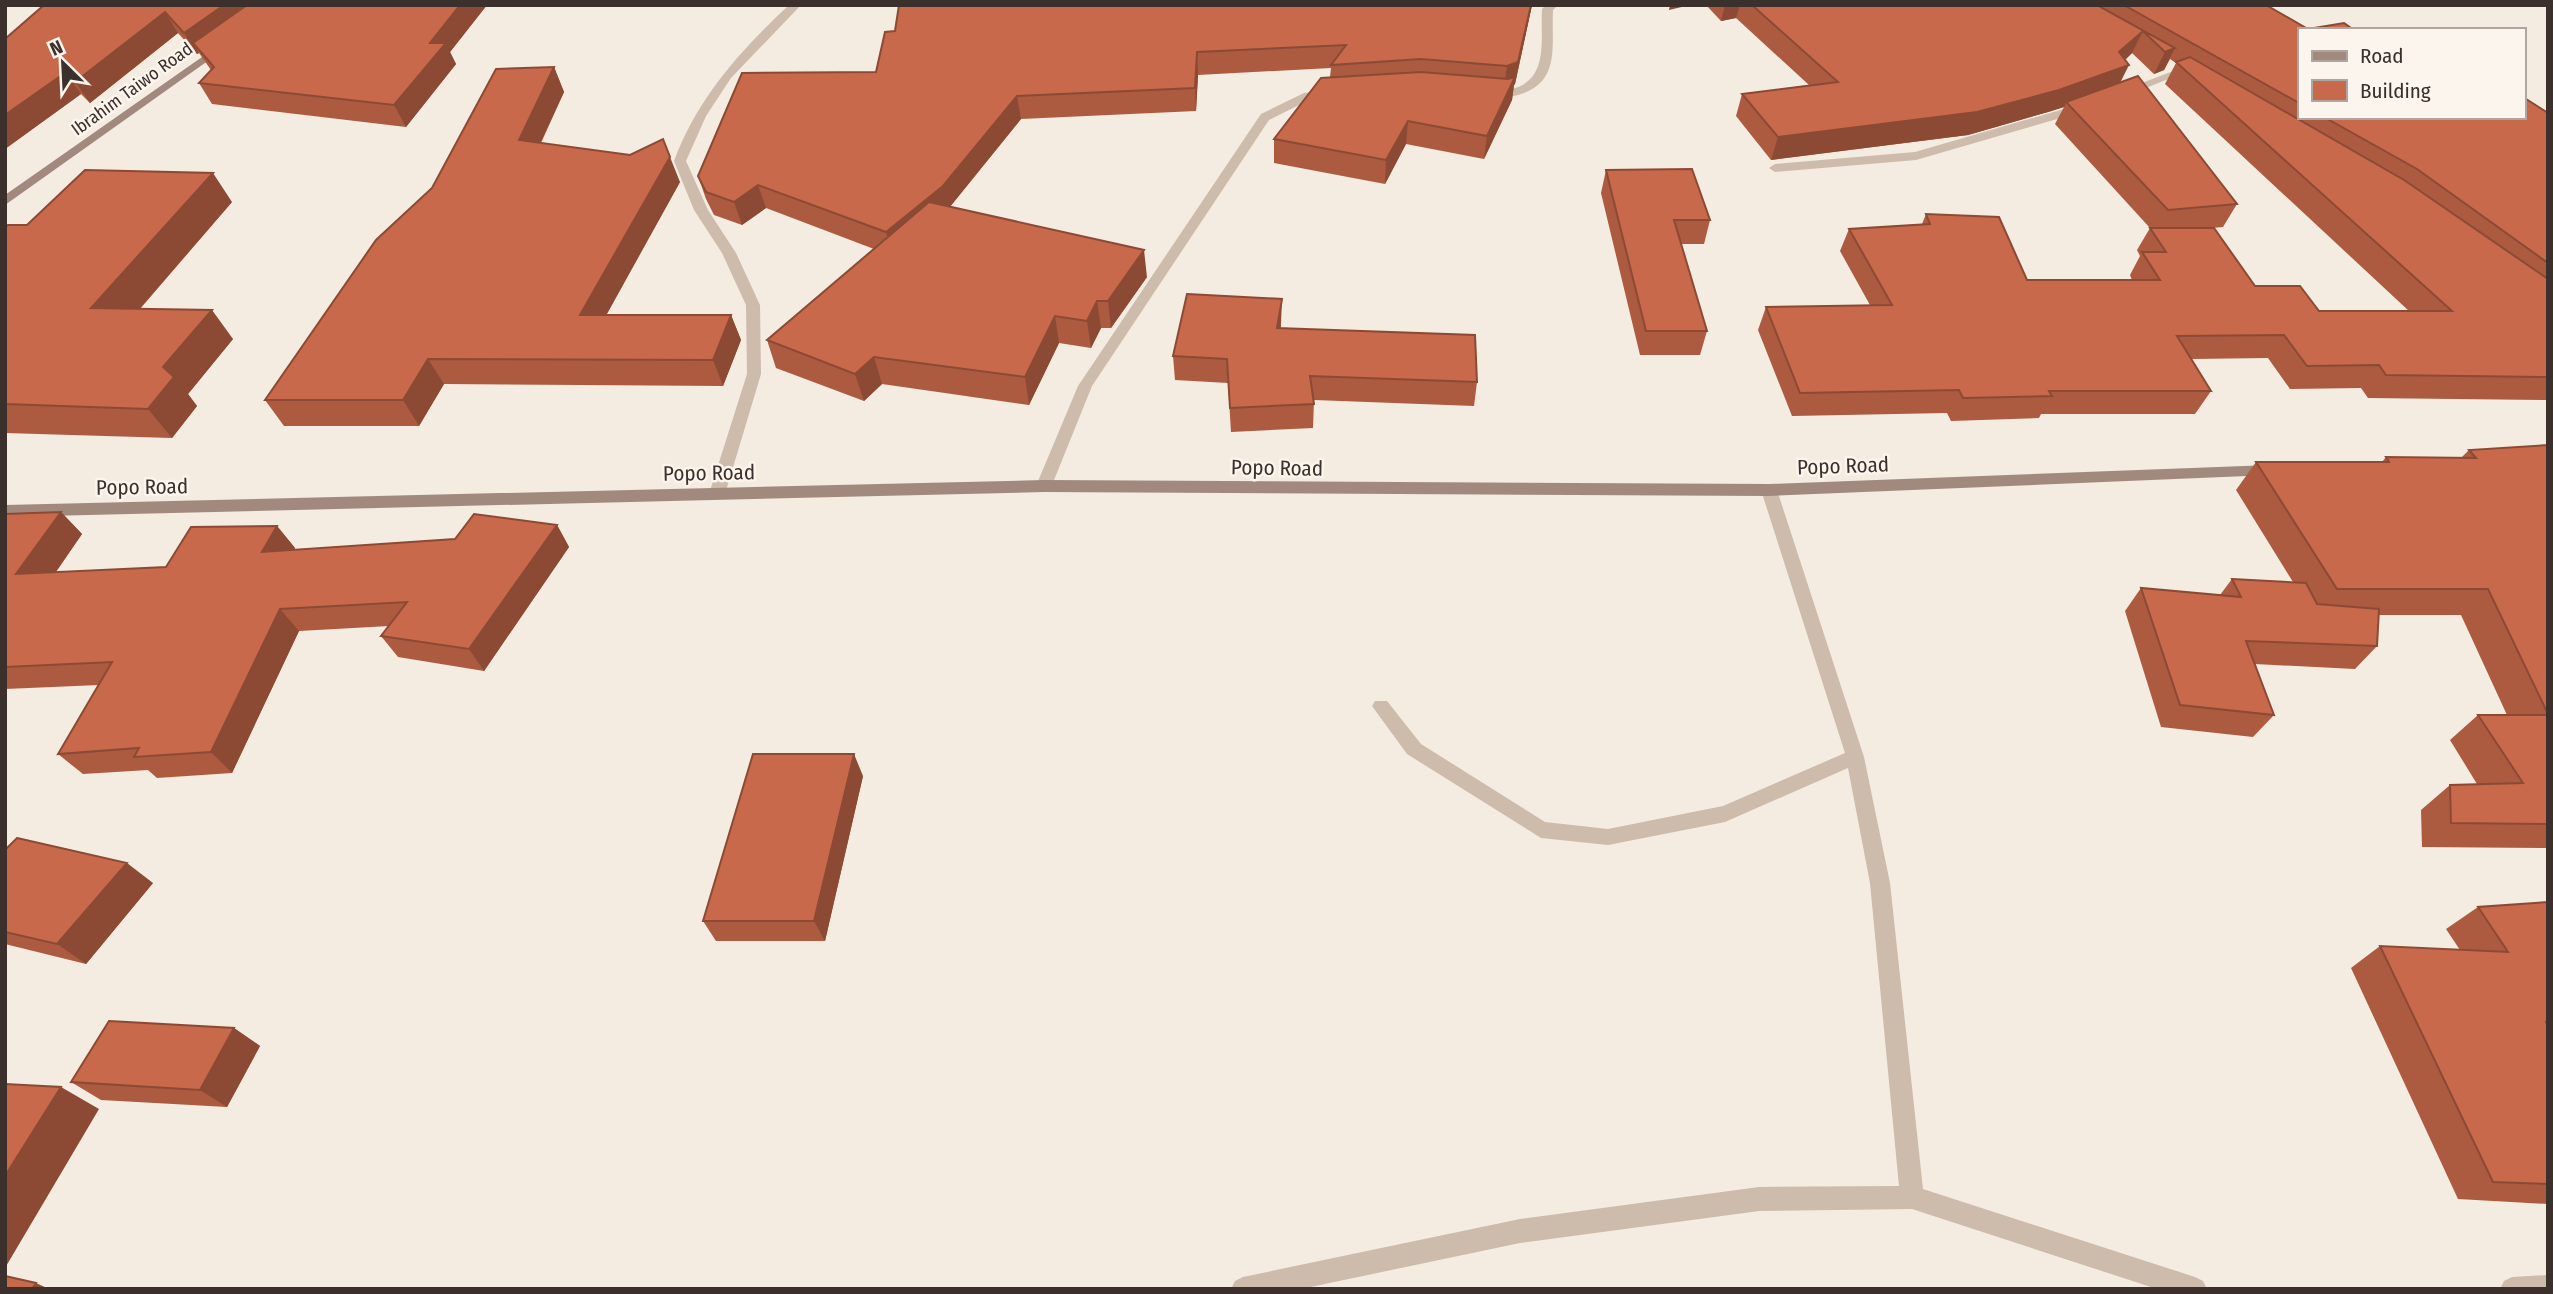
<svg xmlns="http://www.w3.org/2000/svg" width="2553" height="1294" font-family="'Fira Sans Condensed',sans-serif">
	<rect width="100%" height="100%" fill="#f4ebe1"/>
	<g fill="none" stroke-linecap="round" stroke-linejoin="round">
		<path fill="#cdbbac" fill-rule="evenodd" d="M 789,5 L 801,5 L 731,78 L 706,116 L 686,161 L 708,210 L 736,253 L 760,305 L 761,374 L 725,494 L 717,500 L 709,494 L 747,374 L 746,305 L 722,253 L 694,210 L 674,161 C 698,97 740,51 789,5 Z
			M 1546,5 L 1558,5 L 1553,10 C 1551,42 1561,79 1524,93 C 1511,98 1498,98 1485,96 L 1485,90 C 1494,89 1503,91 1512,89 C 1550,79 1540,39 1542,9 Z
			M 2176,70 L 2186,72 L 2128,95 L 2118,92 Z
			M 1329,90 L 1333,91 L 1333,97 L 1311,99 L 1269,120 L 1092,386 L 1050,490 L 1038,490 L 1036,486 L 1078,386 L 1261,114 L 1304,93 Z
			M 2081,104 L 2087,108 L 2085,111 L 1916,160 L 1775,172 L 1769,168 L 1775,164 L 1915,152 Z
			M 1769,484 L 1777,490 L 1864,757 L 1890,883 L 1923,1189 L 2195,1277 L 2203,1281 L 2207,1289 L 2157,1289 L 1912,1209 L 1759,1211 L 1520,1243 L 1301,1289 L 1231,1289 L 1235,1281 L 1243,1277 L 1520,1219 L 1759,1187 L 1899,1186 L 1870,883 L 1848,768 L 1725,822 L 1608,845 L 1541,838 L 1407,754 L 1372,706 L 1375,701 L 1387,701 L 1421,744 L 1545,822 L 1608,829 L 1723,806 L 1845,753 L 1761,490 Z
			M 2548,1275 L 2548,1289 L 2500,1289 L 2504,1281 L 2512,1277 Z"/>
		<path fill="#a18a7d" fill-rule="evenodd" d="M 222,43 L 228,46 L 226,48 L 5,205 L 5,195 Z
			M 2271,465 L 2279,470 L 2271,475 L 1769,496 L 1044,492 L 5,517 L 5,505 L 1044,480 L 1769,484 Z"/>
	</g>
	<path fill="#ac5a40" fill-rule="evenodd" d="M 44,5 L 487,5 L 450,52 L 456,64 L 406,127 L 212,104 L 199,83 L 211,70 L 199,53 L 197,54 L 178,33 L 90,103 L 81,94 L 5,149 L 5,39 Z
		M 899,5 L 1532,5 L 1515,84 L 1514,85 L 1512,100 L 1484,159 L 1406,144 L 1385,184 L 1274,163 L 1274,139 L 1330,77 L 1331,68 L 1198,75 L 1196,111 L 1021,119 L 950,207 L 1147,277 L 1111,328 L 1101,328 L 1091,348 L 1059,343 L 1029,405 L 882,384 L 864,401 L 776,368 L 767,340 L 874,249 L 766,208 L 742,225 L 714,215 L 706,199 L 698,176 L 876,72 L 895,31 Z
		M 1706,5 L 2266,5 L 2299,30 L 2299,117 L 2523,117 L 2548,113 L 2548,400 L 2368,398 L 2361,388 L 2290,389 L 2268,358 L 2191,359 L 2211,391 L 2195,414 L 2041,414 L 2039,418 L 1951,421 L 1947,413 L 1792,416 L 1758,330 L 1766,307 L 1870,305 L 1840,251 L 1849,229 L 1922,224 L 1926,214 L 2027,280 L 2132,280 L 2130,275 L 2140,256 L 2137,250 L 2150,228 L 2055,124 L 2064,107 L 2048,112 L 1968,135 L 1771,160 L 1736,116 L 1742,94 L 1809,85 L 1736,18 L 1721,21 ZM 2132,53 L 2154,74 L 2164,70 L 2170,59 L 2176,63 L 2165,84 L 2409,311 L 2319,311 L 2255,286 L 2212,228 L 2223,227 L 2237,204 L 2120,82 L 2125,60 Z
		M 554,67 L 564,92 L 541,143 L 680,182 L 606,315 L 731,315 L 741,340 L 723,386 L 444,384 L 419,426 L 284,426 L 265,400 L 432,188 Z
		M 1606,170 L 1710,220 L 1704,244 L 1681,244 L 1707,331 L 1700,355 L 1640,355 L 1601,193 Z
		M 232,202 L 140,309 L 233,339 L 188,394 L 197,406 L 172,438 L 5,433 L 5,227 Z
		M 1281,323 L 1281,328 L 1477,382 L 1474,406 L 1314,400 L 1313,428 L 1231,432 L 1228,383 L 1175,380 L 1173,356 Z
		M 2548,445 L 2548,848 L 2422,847 L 2421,810 L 2450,785 L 2477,784 L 2450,740 L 2478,715 L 2507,715 L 2461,615 L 2378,615 L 2377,646 L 2355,669 L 2255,664 L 2274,715 L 2253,737 L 2161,727 L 2125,611 L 2141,588 L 2220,595 L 2232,579 L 2293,582 L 2236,490 L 2256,462 L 2382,462 L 2386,457 L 2461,458 L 2469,450 Z
		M 61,512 L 82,534 L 56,572 L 166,567 L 277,526 L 295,548 L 294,550 L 455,539 L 557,525 L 569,547 L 484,671 L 398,657 L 381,636 L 389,626 L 299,631 L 232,773 L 157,778 L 148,770 L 83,774 L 58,754 L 99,685 L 5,689 L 5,514 Z
		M 863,776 L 825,941 L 716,941 L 703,921 Z
		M 5,850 L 153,883 L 86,964 L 5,944 Z
		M 2548,902 L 2548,1204 L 2458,1199 L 2351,968 L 2380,946 L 2460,950 L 2446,929 L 2478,907 Z
		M 234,1028 L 260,1046 L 227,1107 L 101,1100 L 71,1082 Z"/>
	<path fill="#8c4a34" d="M 224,5 L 266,5 L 193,43 L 199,53 L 197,54 L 184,33 Z
		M 460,5 L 487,5 L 450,52 L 456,64 L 406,127 L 394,105 L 430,43 Z
		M 1531,5 L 1532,5 L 1515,84 L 1514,85 L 1512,100 L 1484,159 L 1487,136 L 1504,88 L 1507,66 Z
		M 1670,5 L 1690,5 L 1669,10 Z
		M 1725,5 L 1740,5 L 1736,18 L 1721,21 Z
		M 165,12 L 178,33 L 90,103 L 75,82 Z
		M 2143,31 L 2132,53 L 2113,71 L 2129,65 L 2118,87 L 2066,102 L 2064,107 L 2048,112 L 1968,135 L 1771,160 L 1778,137 L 2119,52 Z
		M 2175,48 L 2164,70 L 2154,74 L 2165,52 Z
		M 1197,52 L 1198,75 L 1196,111 L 1195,88 Z
		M 554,67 L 564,92 L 530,165 L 519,140 Z
		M 66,72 L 81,94 L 5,149 L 5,115 Z
		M 1017,96 L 1021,119 L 948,209 L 892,255 L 886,232 Z
		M 1408,121 L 1406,144 L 1385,184 L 1386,160 Z
		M 670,157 L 680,182 L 592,341 L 580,315 Z
		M 213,173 L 232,202 L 115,337 L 91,308 Z
		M 758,185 L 766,208 L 742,225 L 734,202 Z
		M 1144,250 L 1147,277 L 1111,328 L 1108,301 Z
		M 1282,299 L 1281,323 L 1277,351 L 1277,328 Z
		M 1097,301 L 1101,328 L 1091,348 L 1087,321 Z
		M 212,310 L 233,339 L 188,394 L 197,406 L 172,438 L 148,409 L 163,367 Z
		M 731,315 L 741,340 L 723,386 L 713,360 Z
		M 1055,316 L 1059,343 L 1029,405 L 1025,377 Z
		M 874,357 L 882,384 L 864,401 L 855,374 Z
		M 428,359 L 444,384 L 419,426 L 403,400 Z
		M 61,512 L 82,534 L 39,596 L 16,574 Z
		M 557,525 L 569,547 L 484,671 L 469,649 Z
		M 277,526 L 295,548 L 280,574 L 262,552 Z
		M 280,609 L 299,631 L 232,773 L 211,752 Z
		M 854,754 L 863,776 L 825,941 L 814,921 Z
		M 127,863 L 153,883 L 86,964 L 57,944 Z
		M 234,1028 L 260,1046 L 227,1107 L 200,1090 Z
		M 61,1087 L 99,1109 L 5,1268 L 5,1176 Z
		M 36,1283 L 49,1289 L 32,1289 Z"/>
	<path fill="#c8694b" stroke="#8c4a34" stroke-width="2" d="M 44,5 L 224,5 L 184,33 L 165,12 L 75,82 L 66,72 L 5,115 L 5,39 Z
		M 247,5 L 460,5 L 430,43 L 446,43 L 394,105 L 199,83 L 214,67 L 193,43 Z
		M 899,5 L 1531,5 L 1518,62 L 1507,66 L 1421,59 L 1331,65 L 1346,45 L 1197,52 L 1195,88 L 1017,96 L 943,186 L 886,232 L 758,185 L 734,202 L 706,192 L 698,176 L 742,73 L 876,72 L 885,32 L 895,31 Z
		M 1752,5 L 2097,5 L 2175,48 L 2165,52 L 2143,31 L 2119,52 L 2129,65 L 2059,90 L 1977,112 L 1778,137 L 1742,94 L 1838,82 Z
		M 2124,5 L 2266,5 L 2308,29 L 2344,23 L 2354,30 L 2299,30 L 2299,103 Z
		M 2190,57 L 2404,180 L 2548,279 L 2548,377 L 2386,375 L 2379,365 L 2307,366 L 2284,335 L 2177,336 L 2211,391 L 2049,391 L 2052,396 L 1963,398 L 1959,390 L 1800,393 L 1766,307 L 1892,305 L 1849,229 L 1930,224 L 1926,214 L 1999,217 L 2027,280 L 2160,280 L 2142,252 L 2166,252 L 2150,228 L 2214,228 L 2255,286 L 2300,286 L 2319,311 L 2452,311 L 2176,62 Z
		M 554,67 L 519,140 L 630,155 L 663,139 L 670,157 L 580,315 L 731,315 L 713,360 L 428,359 L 403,400 L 265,400 L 376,240 L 432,188 L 496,69 Z
		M 1421,72 L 1508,79 L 1515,77 L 1487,136 L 1408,121 L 1386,160 L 1274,139 L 1321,78 Z
		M 2138,76 L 2237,204 L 2168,210 L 2066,102 Z
		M 2523,97 L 2548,113 L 2548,263 L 2417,169 L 2324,117 L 2523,117 Z
		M 1692,169 L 1710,220 L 1674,220 L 1707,331 L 1646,331 L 1606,170 Z
		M 85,170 L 213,173 L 91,308 L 212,310 L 163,367 L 174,377 L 148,409 L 5,404 L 5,227 L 8,225 L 27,225 Z
		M 929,202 L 1144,250 L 1108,301 L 1097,301 L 1087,321 L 1055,316 L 1025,377 L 874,357 L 855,374 L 767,340 Z
		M 1187,294 L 1282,299 L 1277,328 L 1475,335 L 1477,382 L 1310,376 L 1314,404 L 1230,408 L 1227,359 L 1173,356 Z
		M 2548,445 L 2548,714 L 2488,589 L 2337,589 L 2256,462 L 2389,462 L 2386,457 L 2476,458 L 2469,450 Z
		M 61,512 L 16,574 L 166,567 L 191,527 L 277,526 L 262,552 L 455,539 L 474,514 L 557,525 L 469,649 L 381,636 L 407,602 L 280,609 L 211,752 L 134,757 L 139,748 L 58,754 L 112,662 L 5,667 L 5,514 Z
		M 2232,579 L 2306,583 L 2317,604 L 2379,609 L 2377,646 L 2246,641 L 2274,715 L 2180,705 L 2141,588 L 2241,597 Z
		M 2478,715 L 2548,715 L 2548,824 L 2451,823 L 2450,785 L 2523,783 Z
		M 753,754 L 854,754 L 814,921 L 703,921 Z
		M 17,838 L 127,863 L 57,944 L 5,932 L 5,850 Z
		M 2548,902 L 2548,1021 L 2546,1022 L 2548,1026 L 2548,1184 L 2493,1182 L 2380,946 L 2508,952 L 2478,907 Z
		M 109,1021 L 234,1028 L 200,1090 L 71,1082 Z
		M 5,1084 L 61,1087 L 5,1176 Z
		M 5,1276 L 36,1283 L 32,1289 L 5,1289 Z"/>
	<g text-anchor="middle" stroke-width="5" stroke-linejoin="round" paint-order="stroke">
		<g font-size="18" fill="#3b302b" stroke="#fbf5ee">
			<text transform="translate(132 89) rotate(-36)" y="6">Ibrahim Taiwo Road</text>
		</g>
		<g font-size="21" fill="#3b302b" stroke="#fbf5ee">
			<text transform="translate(1843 466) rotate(-2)" y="7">Popo Road</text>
			<text transform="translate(1277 468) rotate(1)" y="7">Popo Road</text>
			<text transform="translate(709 473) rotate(-1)" y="7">Popo Road</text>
			<text transform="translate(142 487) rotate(-1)" y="7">Popo Road</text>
		</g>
	</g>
	<rect width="2553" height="1294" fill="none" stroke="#3b302b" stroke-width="14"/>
	<rect x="2298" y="28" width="228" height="91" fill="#fbf5ee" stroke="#aea6a0" stroke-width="2"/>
	<rect x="2312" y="51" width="35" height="10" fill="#a18a7d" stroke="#aea6a0" stroke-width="2"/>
	<text x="2360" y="63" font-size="21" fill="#3b302b">Road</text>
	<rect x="2312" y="80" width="35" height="21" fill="#c8694b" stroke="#aea6a0" stroke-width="2"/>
	<text x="2360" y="98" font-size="21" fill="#3b302b">Building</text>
	<g transform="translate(63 63) rotate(336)" stroke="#fbf5ee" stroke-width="5" paint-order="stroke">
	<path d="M0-5L12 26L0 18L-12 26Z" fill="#3b302b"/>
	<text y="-10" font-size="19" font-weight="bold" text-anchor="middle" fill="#3b302b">N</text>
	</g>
</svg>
